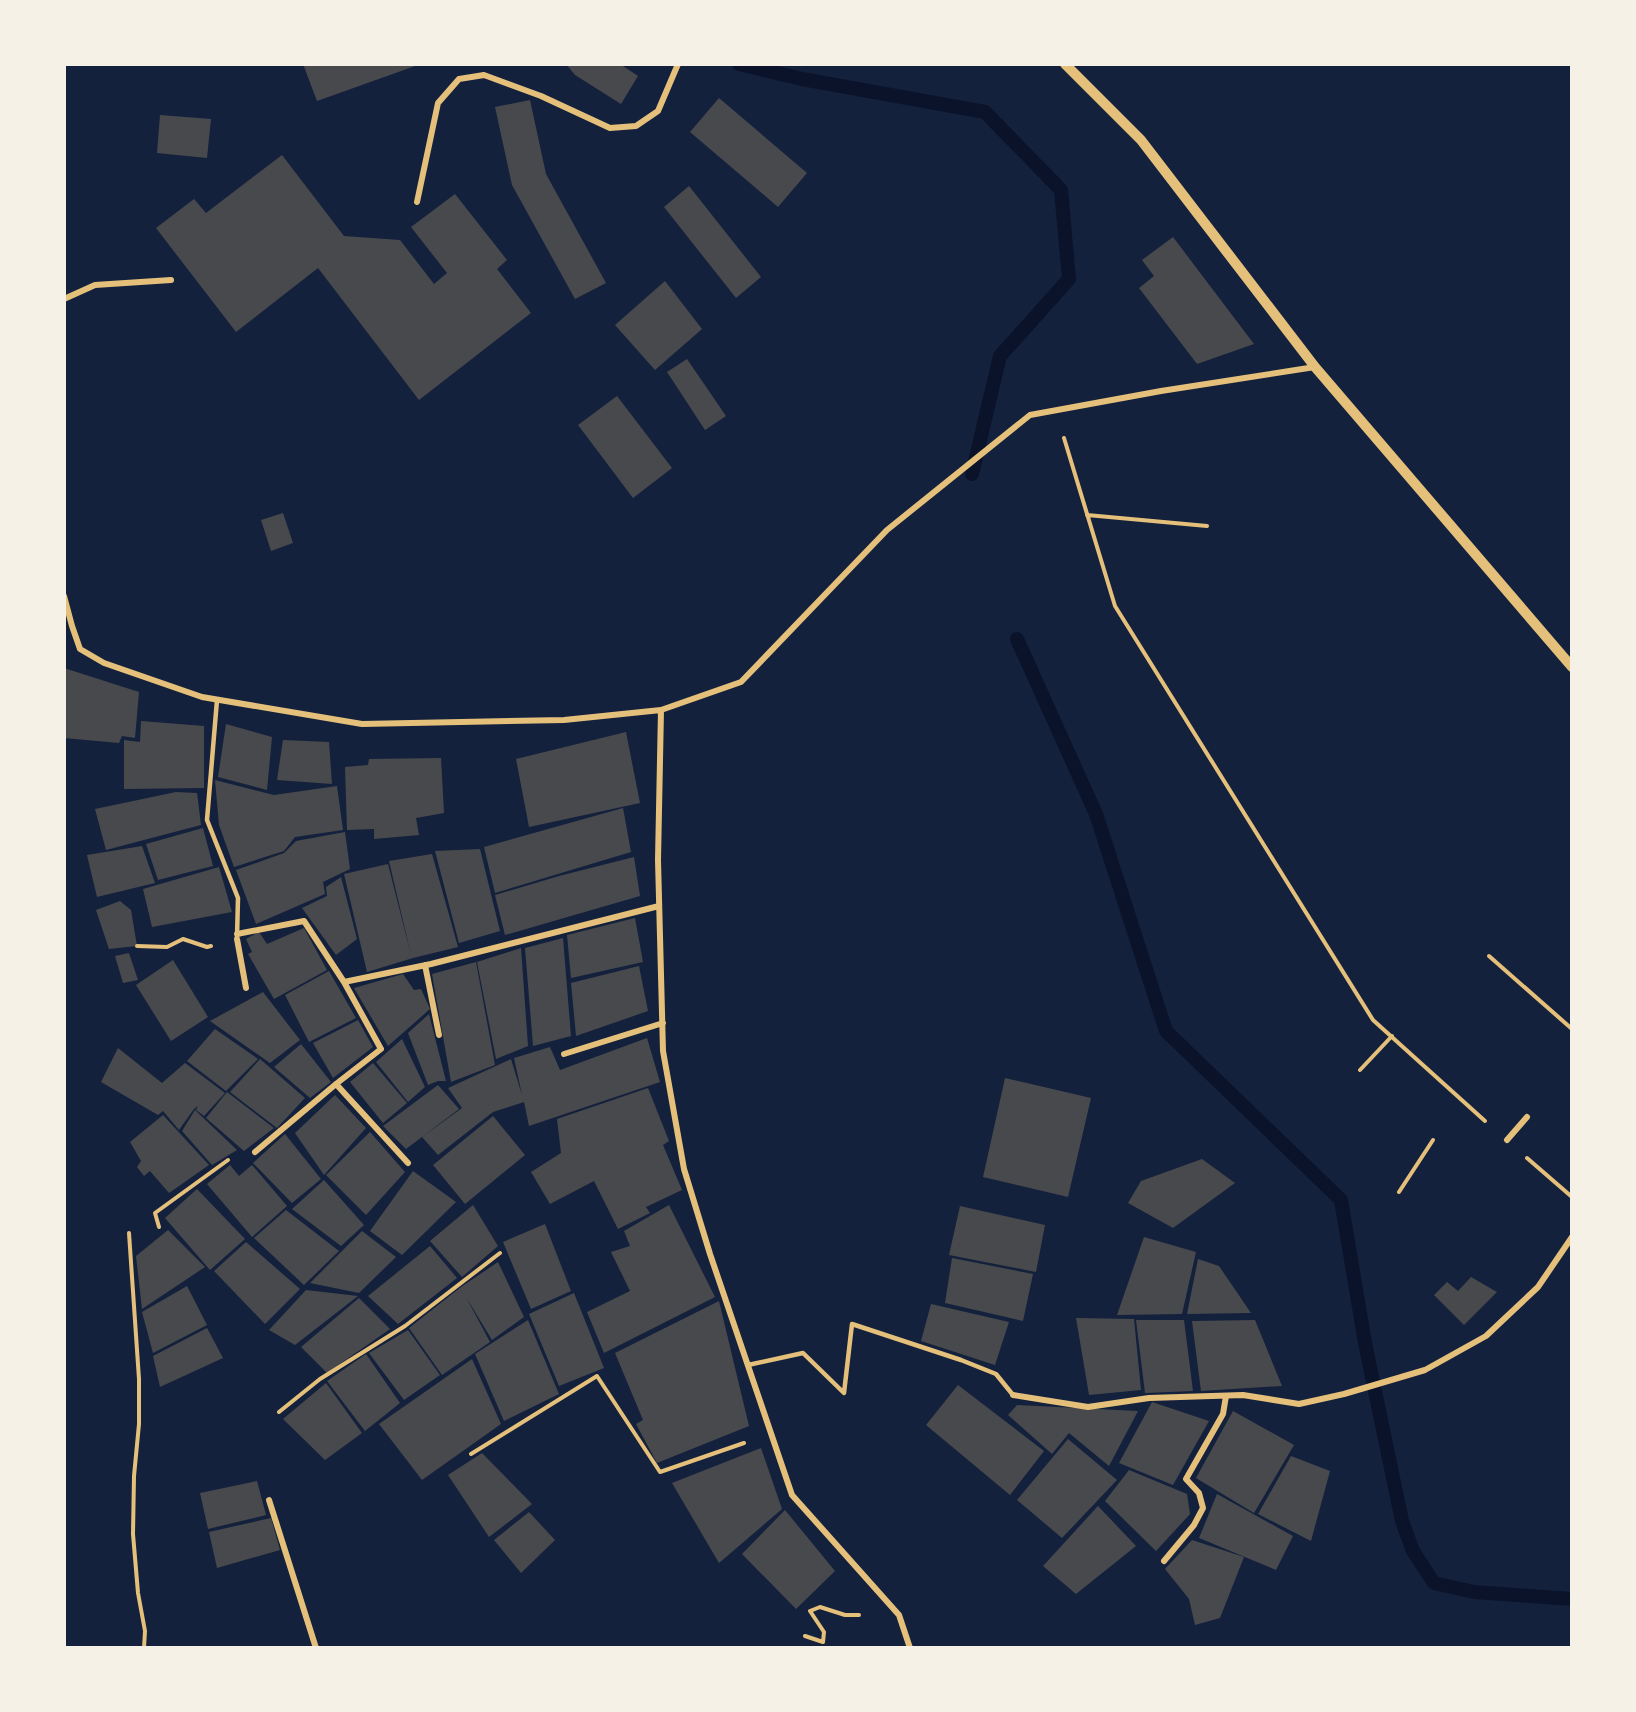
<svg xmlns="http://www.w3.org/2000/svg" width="1636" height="1712" font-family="'Roboto Condensed',sans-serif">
	<rect width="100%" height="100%" fill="#14213d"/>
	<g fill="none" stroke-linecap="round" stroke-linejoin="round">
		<path stroke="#0b132b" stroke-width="14" d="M 739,64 L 802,79 L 985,112 L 1061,190 L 1069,279 L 1000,356 L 972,474
			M 1017,639 L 1096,814 L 1166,1031 L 1341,1200 L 1365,1343 L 1402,1521 L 1413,1551 L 1434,1583 L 1474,1592 L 1572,1599"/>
	</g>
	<path fill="#48494c" d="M 303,64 L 418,64 L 418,65 L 317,101 Z
		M 566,64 L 620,64 L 638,76 L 621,104 L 575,75 Z
		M 719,98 L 807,173 L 778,207 L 690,132 Z
		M 530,100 L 546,174 L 606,283 L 575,299 L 512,185 L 495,107 Z
		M 160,115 L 211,119 L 207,158 L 157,153 Z
		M 282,155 L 344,236 L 400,240 L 434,284 L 447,273 L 411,227 L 455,194 L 507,260 L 497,269 L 531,313 L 419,400 L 318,268 L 236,332 L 156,228 L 194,199 L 206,213 Z
		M 689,186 L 761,277 L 736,298 L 664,207 Z
		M 1173,237 L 1254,344 L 1197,364 L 1139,288 L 1154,276 L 1142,260 Z
		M 665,281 L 702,329 L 655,370 L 615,325 Z
		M 687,359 L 726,416 L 705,430 L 667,372 Z
		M 617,396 L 672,468 L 633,498 L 578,425 Z
		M 283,513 L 293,543 L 271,551 L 261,520 Z
		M 64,668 L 139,692 L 135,738 L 122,736 L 119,743 L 64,738 Z
		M 141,721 L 204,726 L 204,788 L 124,789 L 124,740 L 140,742 Z
		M 226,724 L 272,737 L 267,790 L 218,777 Z
		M 626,732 L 640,803 L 529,827 L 516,759 Z
		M 283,740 L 329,742 L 332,784 L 277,780 Z
		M 441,758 L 444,813 L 416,818 L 419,835 L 374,839 L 374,829 L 347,830 L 345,767 L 368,765 L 369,759 Z
		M 215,780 L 274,795 L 337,786 L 343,830 L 295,837 L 284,851 L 234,867 L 219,825 Z
		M 176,792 L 197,793 L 201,825 L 106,850 L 95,809 Z
		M 623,808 L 631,852 L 495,893 L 484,847 Z
		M 203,828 L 213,866 L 158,880 L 146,844 Z
		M 345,832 L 350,869 L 323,882 L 325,894 L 256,924 L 236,870 L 284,853 L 296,841 Z
		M 142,846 L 155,883 L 97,897 L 87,855 Z
		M 480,849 L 500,931 L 459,943 L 435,851 Z
		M 432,854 L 458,947 L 413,958 L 367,972 L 344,874 L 388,864 L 411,955 L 389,861 Z
		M 634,857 L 640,896 L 505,935 L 495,895 L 559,876 Z
		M 219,867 L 232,912 L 152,927 L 143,889 Z
		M 341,877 L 357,939 L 336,955 L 302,908 L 327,896 L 326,887 Z
		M 120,901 L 131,910 L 137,946 L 109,949 L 96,910 Z
		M 635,918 L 643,962 L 571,978 L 567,935 Z
		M 304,928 L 327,970 L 274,999 L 248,954 L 252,952 L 246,939 L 259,932 L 267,944 Z
		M 563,938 L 571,1036 L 533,1046 L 525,948 Z
		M 521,948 L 528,1046 L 496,1059 L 477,962 Z
		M 129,953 L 138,980 L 123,983 L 115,956 Z
		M 173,960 L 208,1017 L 171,1041 L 136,985 Z
		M 476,962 L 495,1065 L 451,1082 L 432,974 Z
		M 639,966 L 648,1011 L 576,1036 L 571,983 Z
		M 329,971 L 356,1018 L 309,1042 L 285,995 Z
		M 403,974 L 414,990 L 421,989 L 430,1009 L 388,1046 L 354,988 Z
		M 263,992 L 300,1040 L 270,1063 L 210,1021 Z
		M 429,1014 L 446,1081 L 438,1081 L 428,1085 L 408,1033 Z
		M 358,1020 L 373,1047 L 333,1078 L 313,1043 Z
		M 215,1029 L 258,1059 L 226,1091 L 187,1061 Z
		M 647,1038 L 660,1082 L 529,1126 L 524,1102 L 493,1112 L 438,1155 L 422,1137 L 462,1108 L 448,1088 L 511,1059 L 522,1095 L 514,1058 L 550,1047 L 560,1070 Z
		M 402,1039 L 425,1087 L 408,1102 L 376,1062 Z
		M 301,1044 L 331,1082 L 310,1098 L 274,1067 Z
		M 118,1048 L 162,1083 L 185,1063 L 225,1093 L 204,1116 L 196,1110 L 198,1106 L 194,1109 L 179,1130 L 163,1111 L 158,1115 L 101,1082 Z
		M 260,1059 L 305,1098 L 277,1128 L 230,1092 Z
		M 373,1063 L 407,1103 L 383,1123 L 350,1082 Z
		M 1005,1078 L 1091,1098 L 1068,1197 L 983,1177 Z
		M 438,1085 L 459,1109 L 406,1149 L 383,1126 Z
		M 648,1088 L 669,1141 L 663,1145 L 682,1190 L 646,1207 L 650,1213 L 618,1229 L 594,1181 L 550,1204 L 531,1172 L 561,1153 L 557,1119 Z
		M 227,1092 L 274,1128 L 244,1151 L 206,1118 Z
		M 335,1095 L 366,1128 L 324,1175 L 295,1133 Z
		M 195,1110 L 237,1150 L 212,1165 L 182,1131 Z
		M 163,1115 L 209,1165 L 169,1193 L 150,1171 L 144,1176 L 137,1167 L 141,1161 L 130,1142 Z
		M 493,1116 L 525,1155 L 465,1204 L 433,1165 Z
		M 370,1132 L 405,1172 L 366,1215 L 326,1175 Z
		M 285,1134 L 321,1179 L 292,1203 L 253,1163 Z
		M 1202,1159 L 1235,1183 L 1173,1228 L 1128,1203 L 1141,1181 Z
		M 230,1165 L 239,1176 L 252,1165 L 287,1206 L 252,1237 L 207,1184 Z
		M 413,1171 L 456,1202 L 402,1255 L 370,1231 Z
		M 324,1180 L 364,1225 L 341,1246 L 292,1209 Z
		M 197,1189 L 245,1239 L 210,1270 L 165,1218 Z
		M 473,1205 L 498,1246 L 462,1277 L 430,1241 Z
		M 669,1205 L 715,1297 L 604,1353 L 587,1312 L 630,1291 L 611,1252 L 630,1246 L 624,1231 Z
		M 960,1206 L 1045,1225 L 1036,1272 L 949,1255 Z
		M 286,1210 L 339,1251 L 304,1285 L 254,1238 Z
		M 545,1224 L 571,1291 L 531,1309 L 503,1242 Z
		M 168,1230 L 205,1267 L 142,1309 L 136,1256 Z
		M 362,1231 L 396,1257 L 359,1293 L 310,1283 Z
		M 1144,1237 L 1196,1252 L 1182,1314 L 1117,1315 Z
		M 246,1242 L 300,1289 L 265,1324 L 214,1271 Z
		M 430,1246 L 457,1278 L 398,1324 L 368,1296 Z
		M 952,1258 L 1033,1274 L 1023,1321 L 945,1303 Z
		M 1198,1259 L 1219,1266 L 1251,1313 L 1187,1314 Z
		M 498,1262 L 524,1317 L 492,1340 L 466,1297 L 490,1342 L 442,1375 L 409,1328 L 461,1287 Z
		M 1471,1277 L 1497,1292 L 1464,1325 L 1434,1295 L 1447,1282 L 1458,1291 Z
		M 187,1286 L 207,1325 L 153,1353 L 142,1312 Z
		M 306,1290 L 358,1296 L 295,1345 L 269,1330 Z
		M 574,1293 L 604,1368 L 559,1386 L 529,1314 Z
		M 359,1298 L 390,1329 L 327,1373 L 301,1347 Z
		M 719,1301 L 749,1426 L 657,1463 L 636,1424 L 643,1420 L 615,1353 Z
		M 931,1304 L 1009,1322 L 995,1365 L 921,1341 Z
		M 1076,1318 L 1134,1319 L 1141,1390 L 1089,1395 Z
		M 528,1320 L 559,1394 L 504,1421 L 475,1354 Z
		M 1136,1320 L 1184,1320 L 1193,1391 L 1145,1393 Z
		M 1255,1320 L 1282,1386 L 1201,1391 L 1192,1321 Z
		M 207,1328 L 223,1358 L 160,1387 L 153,1356 Z
		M 408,1330 L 440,1375 L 404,1400 L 369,1353 Z
		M 366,1354 L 400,1403 L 365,1431 L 327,1381 Z
		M 472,1359 L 501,1424 L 422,1480 L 379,1424 Z
		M 326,1383 L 362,1433 L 325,1460 L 283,1419 Z
		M 958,1385 L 1044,1451 L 1010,1495 L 926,1425 Z
		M 1152,1402 L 1209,1421 L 1173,1485 L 1119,1463 Z
		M 1017,1405 L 1138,1411 L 1109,1466 L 1069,1433 L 1052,1454 L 1008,1415 Z
		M 1233,1411 L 1294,1445 L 1254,1513 L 1196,1478 Z
		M 1068,1439 L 1117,1480 L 1062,1538 L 1017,1500 Z
		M 761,1448 L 782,1509 L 719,1563 L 672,1483 Z
		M 482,1453 L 532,1504 L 489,1537 L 448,1475 Z
		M 1291,1456 L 1330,1471 L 1311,1541 L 1258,1514 Z
		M 1129,1470 L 1187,1494 L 1190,1514 L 1156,1551 L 1105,1501 Z
		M 257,1481 L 266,1515 L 208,1529 L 200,1493 Z
		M 1217,1494 L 1293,1536 L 1276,1570 L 1199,1538 Z
		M 1098,1506 L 1136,1546 L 1076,1594 L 1043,1566 Z
		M 785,1510 L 835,1571 L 796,1609 L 742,1554 Z
		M 529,1512 L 555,1540 L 521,1573 L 494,1540 Z
		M 271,1518 L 280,1550 L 217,1568 L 209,1532 Z
		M 1192,1540 L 1244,1557 L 1220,1618 L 1195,1625 L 1189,1599 L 1165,1569 Z"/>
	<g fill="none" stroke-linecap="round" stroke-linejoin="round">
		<path stroke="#e5c07b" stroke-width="4" d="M 1064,438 L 1115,606 L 1373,1020 L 1485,1121
			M 1087,515 L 1207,526
			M 137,946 L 167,947 L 183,939 L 207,947 L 211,946
			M 1489,956 L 1572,1029
			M 1360,1070 L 1392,1036
			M 1527,1158 L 1572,1197
			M 1399,1192 L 1433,1140
			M 159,1227 L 155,1213 L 228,1160
			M 129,1233 L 139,1379 L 139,1424 L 134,1476 L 133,1534 L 138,1593 L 145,1631 L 144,1648
			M 279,1412 L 320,1379 L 405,1326 L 500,1253
			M 471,1454 L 597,1376 L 660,1472 L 744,1443
			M 805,1636 L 823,1642 L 824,1632 L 810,1611 L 820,1607 L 845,1615 L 859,1615"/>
		<path stroke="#e5c07b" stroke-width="4.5" d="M 217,700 L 207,820 L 238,898 L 237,937
			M 748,1365 L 803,1353 L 844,1393 L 852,1324 L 961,1360 L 996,1374 L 1013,1395"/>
		<path stroke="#e5c07b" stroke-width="6" d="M 417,202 L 438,103 L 459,79 L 484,75 L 541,96 L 610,128 L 636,126 L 658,111 L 678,64
			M 64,299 L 95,285 L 171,280
			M 64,596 L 72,626 L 80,649 L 104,663 L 202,697 L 362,724 L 564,720 L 661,710 L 741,682 L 887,530 L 1030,415 L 1161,391 L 1315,367
			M 661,710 L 658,860 L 663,1051 L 684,1169 L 710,1254 L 792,1495 L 899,1615 L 910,1648
			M 237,934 L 304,921 L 344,982 L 431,964 L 659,906
			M 237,939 L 246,988
			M 425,965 L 439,1035
			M 564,1054 L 663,1023
			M 336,1084 L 408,1163
			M 1507,1140 L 1527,1117
			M 255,1152 L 336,1084 L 381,1049 L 344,982
			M 1013,1395 L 1088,1407 L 1149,1398 L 1243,1395 L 1299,1404 L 1344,1394 L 1425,1370 L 1486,1336 L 1538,1287 L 1572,1237
			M 269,1500 L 316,1648
			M 1164,1561 L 1194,1525 L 1203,1508 L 1199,1493 L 1186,1479 L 1223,1414 L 1226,1396"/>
		<path stroke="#e5c07b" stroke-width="10" d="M 1065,64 L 1141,140 L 1315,367 L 1572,667"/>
	</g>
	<rect width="1636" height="1712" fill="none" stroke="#f6f1e7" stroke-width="132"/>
</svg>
